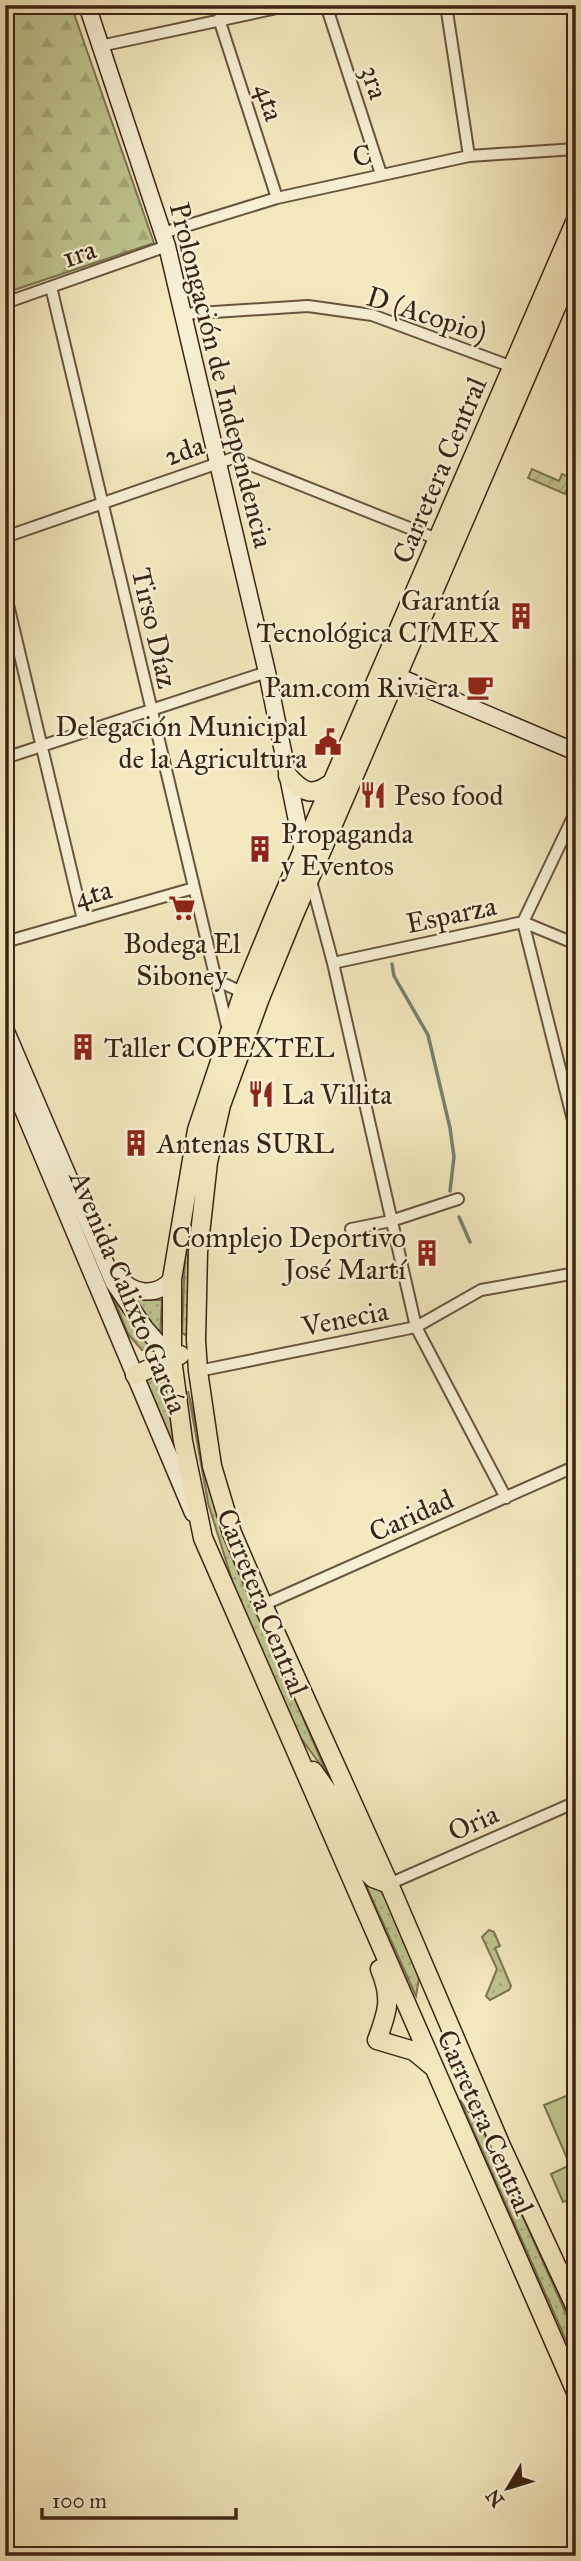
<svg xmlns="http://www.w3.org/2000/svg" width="581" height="2561" font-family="'IM FELL Great Primer',serif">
	<defs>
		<pattern id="grass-dots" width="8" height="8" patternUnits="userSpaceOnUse" patternTransform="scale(1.75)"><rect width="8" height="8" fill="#bec58f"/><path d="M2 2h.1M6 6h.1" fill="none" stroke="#a4a97a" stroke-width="1.8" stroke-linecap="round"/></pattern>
		<pattern id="forest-firs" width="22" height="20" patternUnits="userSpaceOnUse" patternTransform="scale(1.75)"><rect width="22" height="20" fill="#bec58f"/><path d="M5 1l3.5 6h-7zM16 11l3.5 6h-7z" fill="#a4a97a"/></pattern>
		<pattern id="garden-furrows" width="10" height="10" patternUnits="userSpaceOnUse" patternTransform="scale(1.75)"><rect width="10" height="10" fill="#bec58f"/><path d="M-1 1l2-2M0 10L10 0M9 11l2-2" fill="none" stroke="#a4a97a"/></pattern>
	</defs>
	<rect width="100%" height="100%" fill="#f3e8be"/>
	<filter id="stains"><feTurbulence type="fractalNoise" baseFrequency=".00286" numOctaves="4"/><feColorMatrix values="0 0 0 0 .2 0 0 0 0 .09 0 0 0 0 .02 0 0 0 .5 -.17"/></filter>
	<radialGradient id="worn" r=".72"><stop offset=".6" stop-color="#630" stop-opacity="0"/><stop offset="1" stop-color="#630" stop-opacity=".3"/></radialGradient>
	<path fill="url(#grass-dots)" stroke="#7d7452" stroke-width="2" d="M 93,1247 L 160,1351 L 142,1350 L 128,1334 Z
		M 185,1253 L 188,1256 L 190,1330 L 185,1335 L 182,1333 Z
		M 132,1300 L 162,1300 L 160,1336 Z
		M 165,1369 L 176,1456 L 143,1377 Z
		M 188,1391 L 219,1521 L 327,1774 L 298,1734 L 237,1596 L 208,1503 Z
		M 359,1870 L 384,1893 L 420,1973 L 416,1996 Z
		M 489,1930 L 494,1932 L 500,1946 L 495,1948 L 511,1986 L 509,1990 L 490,2000 L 486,1996 L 497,1969 L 482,1937 Z
		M 460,2100 L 490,2143 L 576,2336 L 576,2363 Z"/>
	<path fill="url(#forest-firs)" stroke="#7d7452" stroke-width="2" d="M 5,5 L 71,5 L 154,243 L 5,293 Z"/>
	<path fill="url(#garden-furrows)" stroke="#7d7452" stroke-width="2" d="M 576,455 L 576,468 L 565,494 L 528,478 L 532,469 L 559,481 L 562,474 L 567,476 Z"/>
	<path fill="#bec58f" stroke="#7d7452" stroke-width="2" d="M 576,2092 L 576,2197 L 563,2202 L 551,2174 L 570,2165 L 544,2105 Z"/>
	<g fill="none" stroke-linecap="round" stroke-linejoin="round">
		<path stroke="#758172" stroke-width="3.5" d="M 392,964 L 394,976 L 428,1035 L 450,1128 L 454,1157 L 450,1191
			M 459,1217 L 470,1242"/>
		<defs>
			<path id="street" d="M 326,5 L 381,174
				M 446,5 L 469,156
				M 219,19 L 277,198
				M 100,46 L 291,5
				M 163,233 L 277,198 L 469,156 L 576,149
				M 51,287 L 228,1030
				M 5,303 L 167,246
				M 183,314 L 308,306 L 372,315 L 515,368
				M 5,537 L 233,458 L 442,541
				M 5,592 L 83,920
				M 5,758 L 267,672
				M 576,811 L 523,922 L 576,1132
				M 310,877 L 333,963 L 416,1327 L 506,1498
				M 5,942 L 194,888
				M 333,963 L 523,922 L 576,944
				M 216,980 L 248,995
				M 351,1229 L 391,1221 L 458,1199
				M 198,1371 L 416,1327 L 481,1290 L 576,1273
				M 263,1605 L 576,1466
				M 389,1884 L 576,1802"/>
			<path id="secondary" d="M 87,5 L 167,246 L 267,672 L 303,851
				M 385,671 L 576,752
				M 5,1029 L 114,1283 L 145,1328 L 172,1359
				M 5,1067 L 193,1513
				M 118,1276 C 132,1294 156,1298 172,1279"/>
			<path id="primary" d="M 576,220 L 277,910 L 243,993 L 197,1130 L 172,1279 L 172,1359 L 183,1441 L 203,1538 L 576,2392
				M 576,261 L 293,917 L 260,998 L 221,1105 L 208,1162 L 198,1252 L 196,1340 L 198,1371 L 212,1466 L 232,1533 L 263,1605 L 389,1884 L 501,2146 L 576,2308
				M 288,776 C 304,794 313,797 333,782 L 335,783
				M 135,1375 L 180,1355
				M 313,1771 L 328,1792 L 364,1869 L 373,1878 L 389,1884
				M 380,1969 C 392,1998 388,2011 377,2040 L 414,2051 L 432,2066"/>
		</defs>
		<use href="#street" stroke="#6a543f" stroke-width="14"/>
		<use href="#secondary" stroke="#3c2315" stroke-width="19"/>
		<use href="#primary" stroke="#3c2315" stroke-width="21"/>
		<use href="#street" stroke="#f7f0d5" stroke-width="10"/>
		<use href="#secondary" stroke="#f7f0d5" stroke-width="16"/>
		<use href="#primary" stroke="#f3e8be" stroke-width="18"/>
	</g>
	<defs>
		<symbol id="building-bare" viewBox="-9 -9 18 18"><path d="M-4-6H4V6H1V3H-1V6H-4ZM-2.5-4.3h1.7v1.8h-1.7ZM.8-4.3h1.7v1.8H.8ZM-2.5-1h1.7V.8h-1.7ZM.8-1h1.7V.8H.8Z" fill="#8f2418" stroke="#f7f0d5" stroke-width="2.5" paint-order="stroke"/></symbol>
		<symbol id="cafe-bare" viewBox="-9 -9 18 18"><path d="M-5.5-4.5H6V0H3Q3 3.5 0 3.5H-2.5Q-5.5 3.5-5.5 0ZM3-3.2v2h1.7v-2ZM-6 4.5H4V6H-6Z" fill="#8f2418" stroke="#f7f0d5" stroke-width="2.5" paint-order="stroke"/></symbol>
		<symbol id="civic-bare" viewBox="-9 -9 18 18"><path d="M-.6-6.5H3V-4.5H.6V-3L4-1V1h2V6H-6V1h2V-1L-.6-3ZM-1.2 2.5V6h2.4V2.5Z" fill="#8f2418" stroke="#f7f0d5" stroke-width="2.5" paint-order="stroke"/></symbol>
		<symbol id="restaurant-bare" viewBox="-9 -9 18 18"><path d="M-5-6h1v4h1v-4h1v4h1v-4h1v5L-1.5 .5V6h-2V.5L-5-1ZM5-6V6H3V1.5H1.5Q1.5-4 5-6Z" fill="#8f2418" stroke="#f7f0d5" stroke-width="2.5" paint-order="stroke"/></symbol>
		<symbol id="supermarket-bare" viewBox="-9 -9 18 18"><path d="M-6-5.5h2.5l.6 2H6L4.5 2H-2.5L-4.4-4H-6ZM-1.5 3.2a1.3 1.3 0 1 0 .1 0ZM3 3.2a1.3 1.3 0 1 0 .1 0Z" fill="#8f2418" stroke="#f7f0d5" stroke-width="2.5" paint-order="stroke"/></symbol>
	</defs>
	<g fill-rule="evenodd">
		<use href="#building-bare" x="502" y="597" width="38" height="38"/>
		<use href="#cafe-bare" x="461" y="668" width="38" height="38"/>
		<use href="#civic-bare" x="309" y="723" width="38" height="38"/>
		<use href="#restaurant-bare" x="354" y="776" width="38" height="38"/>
		<use href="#building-bare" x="241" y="830" width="38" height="38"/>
		<use href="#supermarket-bare" x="163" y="889" width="38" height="38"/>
		<use href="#building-bare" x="64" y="1028" width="38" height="38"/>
		<use href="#restaurant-bare" x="242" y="1075" width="38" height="38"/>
		<use href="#building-bare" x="117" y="1124" width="38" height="38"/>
		<use href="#building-bare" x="408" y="1234" width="38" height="38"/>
	</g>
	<g text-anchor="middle" stroke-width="5" stroke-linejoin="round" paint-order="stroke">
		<g font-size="28" fill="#3c2315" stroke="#f7f0d5">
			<text transform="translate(375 82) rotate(72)" y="10">3ra</text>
			<text transform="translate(270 102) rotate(72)" y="10">4ta</text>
			<text transform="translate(362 155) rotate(-13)" y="10">C</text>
			<text transform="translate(79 253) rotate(-19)" y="10">1ra</text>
			<text transform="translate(427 314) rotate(18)" y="10">D (Acopio)</text>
			<text transform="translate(222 375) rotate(76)" y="10">Prolongación de Independencia</text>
			<text transform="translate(184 450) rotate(-19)" y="10">2da</text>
			<text transform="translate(439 470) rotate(-67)" y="10">Carretera Central</text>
			<text transform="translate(155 628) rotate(77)" y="10">Tirso Díaz</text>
			<text transform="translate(93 893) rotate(-16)" y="10">4ta</text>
			<text transform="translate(451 914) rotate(-12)" y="10">Esparza</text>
			<text transform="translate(129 1292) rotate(67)" y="10">Avenida Calixto García</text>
			<text transform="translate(345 1318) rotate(-11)" y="10">Venecia</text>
			<text transform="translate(411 1515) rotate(-24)" y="10">Caridad</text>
			<text transform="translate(263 1602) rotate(68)" y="10">Carretera Central</text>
			<text transform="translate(473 1822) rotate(-24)" y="10">Oria</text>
			<text transform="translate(486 2122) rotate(66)" y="10">Carretera Central</text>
		</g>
		<g font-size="28" fill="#3c2315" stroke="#f7f0d5" text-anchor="start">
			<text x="500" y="610" text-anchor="end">Garantía<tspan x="500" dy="32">Tecnológica CIMEX</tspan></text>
			<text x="459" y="697" text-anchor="end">Pam.com Riviera</text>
			<text x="307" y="736" text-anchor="end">Delegación Municipal<tspan x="307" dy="32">de la Agricultura</tspan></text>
			<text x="394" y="805">Peso food</text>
			<text x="281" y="843">Propaganda<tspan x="281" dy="32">y Eventos</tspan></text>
			<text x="182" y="953" text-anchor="middle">Bodega El<tspan x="182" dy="32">Siboney</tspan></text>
			<text x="104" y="1057">Taller COPEXTEL</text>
			<text x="282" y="1104">La Villita</text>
			<text x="157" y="1153">Antenas SURL</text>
			<text x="406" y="1247" text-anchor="end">Complejo Deportivo<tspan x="406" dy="32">José Martí</tspan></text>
		</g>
	</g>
	<rect width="581" height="2561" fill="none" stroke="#f3e8be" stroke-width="28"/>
	<rect x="7" y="7" width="567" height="2547" fill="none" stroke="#3c2315" stroke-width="3.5"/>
	<rect x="14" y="14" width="553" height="2533" fill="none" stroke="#3c2315" stroke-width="2"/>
	<g transform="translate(508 2488) rotate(232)" stroke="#f7f0d5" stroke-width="5" paint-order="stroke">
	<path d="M0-5L12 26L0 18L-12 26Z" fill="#3c2315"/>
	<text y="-10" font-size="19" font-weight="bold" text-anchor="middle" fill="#3c2315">N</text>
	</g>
	<path d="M42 2508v10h194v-10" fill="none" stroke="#3c2315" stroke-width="3.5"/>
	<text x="52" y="2508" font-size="21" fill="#3c2315" stroke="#f7f0d5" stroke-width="5" paint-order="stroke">100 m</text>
	<rect width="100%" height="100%" filter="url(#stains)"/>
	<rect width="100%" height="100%" fill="url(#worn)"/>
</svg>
